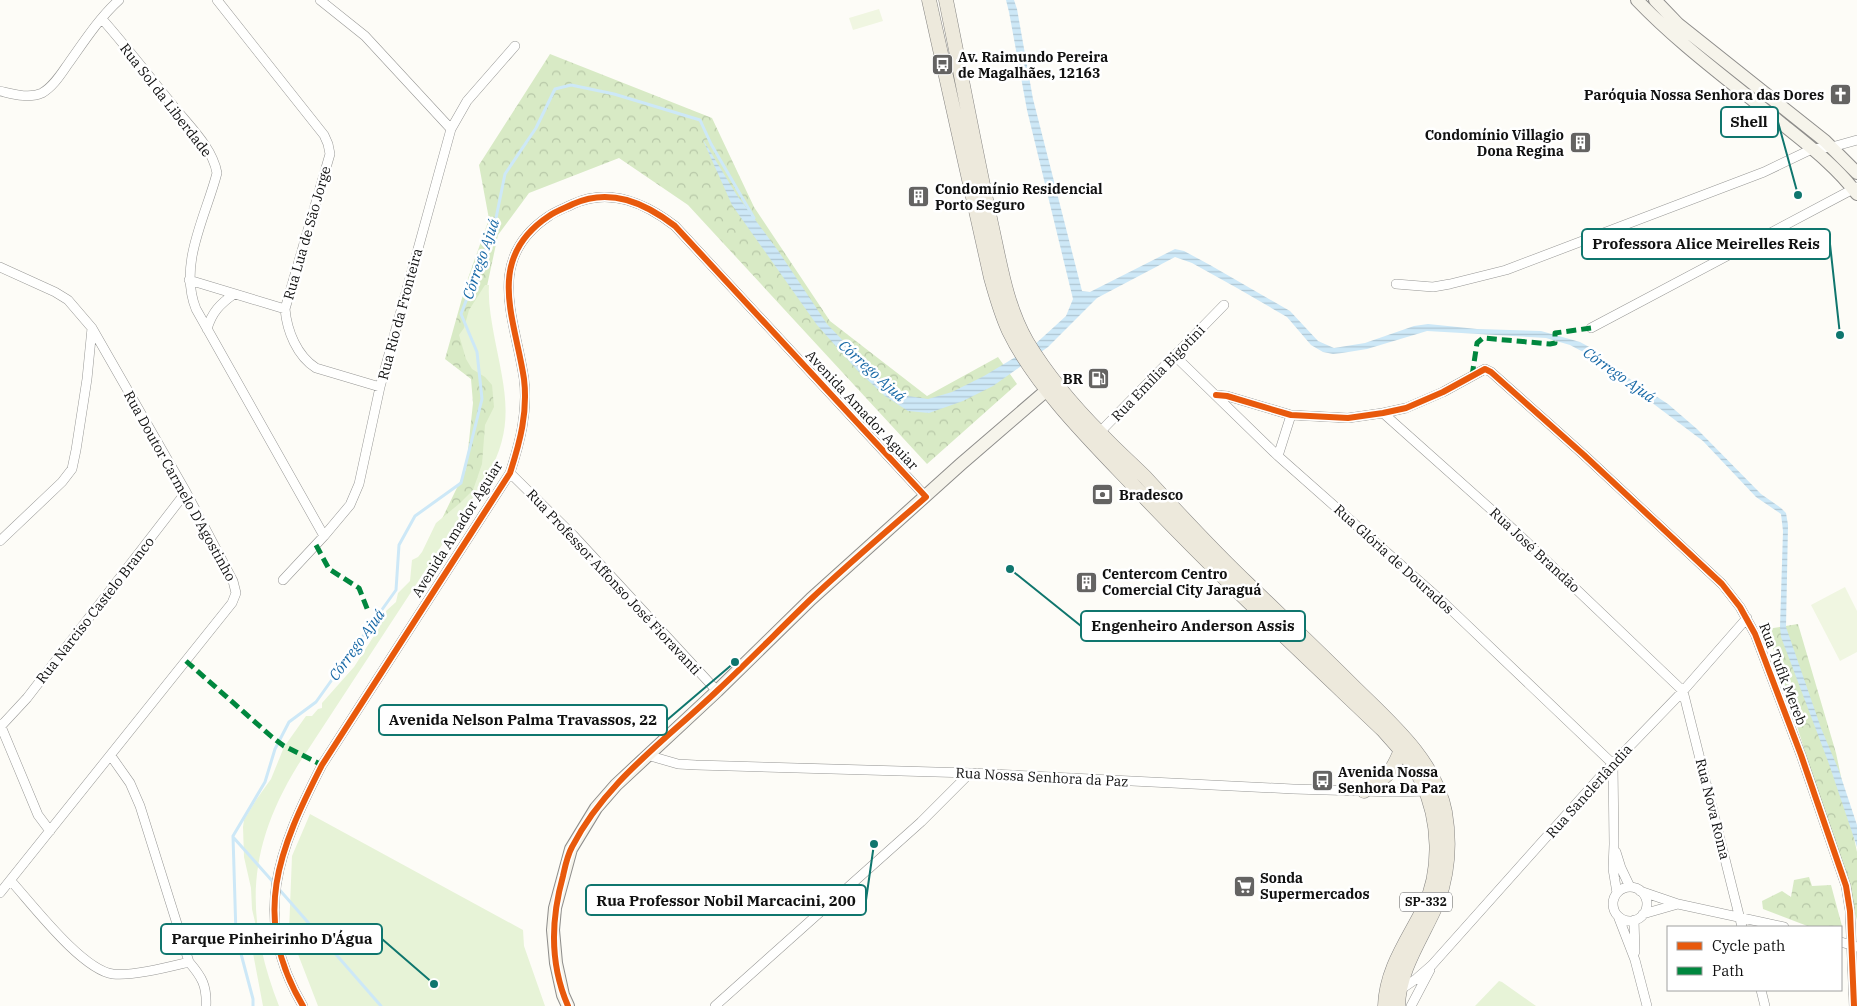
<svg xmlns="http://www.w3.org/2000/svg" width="1857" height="1006" font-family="'IBM Plex Serif',serif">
	<defs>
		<pattern id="forest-crowns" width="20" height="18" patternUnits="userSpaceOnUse" patternTransform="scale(1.25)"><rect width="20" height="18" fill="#d8eac5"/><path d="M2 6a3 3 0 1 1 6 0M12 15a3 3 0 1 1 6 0" fill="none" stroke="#b8c8a8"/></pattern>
		<pattern id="water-rules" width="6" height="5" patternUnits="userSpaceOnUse" patternTransform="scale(1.25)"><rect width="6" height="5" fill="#cde8f7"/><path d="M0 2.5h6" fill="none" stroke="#afc6d3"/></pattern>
	</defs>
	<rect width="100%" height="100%" fill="#fdfcf7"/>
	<path fill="url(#forest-crowns)" d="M 550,54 L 712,118 L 754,207 L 830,321 L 927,396 L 998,357 L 1017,384 L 927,464 L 688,205 L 619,158 L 529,193 L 498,235 L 484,300 L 501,396 L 494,463 L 445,533 L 439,525 L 466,469 L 473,403 L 471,379 L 445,359 L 466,284 L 489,219 L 479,165 Z
		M 1798,624 L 1836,753 L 1857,852 L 1857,920 L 1767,629 Z
		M 1809,877 L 1812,886 L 1831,885 L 1842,926 L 1810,927 L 1763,909 L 1762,901 L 1782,891 L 1791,897 L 1794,880 Z"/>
	<path fill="#e7f3d7" d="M 485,285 L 489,285 C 488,302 491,318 494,335 C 504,388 517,425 487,476 L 298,765 C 247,848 244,916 279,1006 L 263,1006 L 252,948 L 255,922 L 252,909 L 251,888 L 244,857 L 243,827 L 244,820 L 256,800 L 271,779 L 284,747 L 306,716 L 312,716 L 318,709 L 322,708 L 322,703 L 354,667 L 379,628 L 386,611 L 396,602 L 398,593 L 410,581 L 412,560 L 418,557 L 422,552 L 436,523 L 460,503 L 473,490 L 482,464 L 485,425 L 494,407 L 492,385 L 485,377 L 472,369 L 466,359 L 459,335 L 464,328 L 469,310 Z
		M 310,814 L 523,930 L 524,946 L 545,1006 L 318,1006 L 289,931 L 292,856 Z
		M 1499,981 L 1502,982 L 1536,1006 L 1475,1006 Z"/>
	<path fill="#f0f6e1" d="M 879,9 L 883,21 L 853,30 L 849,18 Z
		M 1845,587 L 1857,611 L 1857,652 L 1840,661 L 1811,605 Z"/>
	<path fill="url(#water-rules)" d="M 1006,0 L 1014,0 L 1017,9 L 1033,99 L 1082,291 L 1090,292 L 1175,249 L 1184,251 L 1210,265 L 1290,311 L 1318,341 L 1334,348 L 1365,343 L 1414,326 L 1428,324 L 1477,329 L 1541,331 L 1580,342 L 1593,349 L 1613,368 L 1668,404 L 1697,429 L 1761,494 L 1781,508 L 1786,513 L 1788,525 L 1786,627 L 1821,728 L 1839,771 L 1857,825 L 1857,847 L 1829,764 L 1781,637 L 1780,627 L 1783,531 L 1781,514 L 1756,497 L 1703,441 L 1587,354 L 1570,345 L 1546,338 L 1427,331 L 1367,349 L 1342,353 L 1333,354 L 1323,352 L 1311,345 L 1287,317 L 1237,288 L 1192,263 L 1175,257 L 1097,298 L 1048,347 L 993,386 L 963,401 L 929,413 L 908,411 L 885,396 L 858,371 L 817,325 L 732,205 L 702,138 L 736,194 L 779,252 L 827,324 L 878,377 L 908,396 L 928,399 L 952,392 L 984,376 L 1032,347 L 1066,316 L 1073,299 L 1027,110 L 1009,12 Z"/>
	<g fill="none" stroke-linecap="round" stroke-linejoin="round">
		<path stroke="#cde8f7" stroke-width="3" d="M 233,837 L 274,883
			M 278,888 L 381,1006
			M 253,1006 L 253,999 L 236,935 L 233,836 L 265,782 L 275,749 L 289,722 L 316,702 L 396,590 L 399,545 L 415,516 L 461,483 L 482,399 L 477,352 L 461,314 L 494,228 L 505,174 L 536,128 L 555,89 L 571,85 L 614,94 L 700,120 L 711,144 L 754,218"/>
		<defs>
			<path id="street" d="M 217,0 L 324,135 L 328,144 L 330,154 L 285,309 C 287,331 297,356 316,368 L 380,387
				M 320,0 L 365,36 L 451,129
				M 102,19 C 126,46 148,75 171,103 C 187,124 212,146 217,173 C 206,216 178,264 196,309 L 324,536
				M 0,91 C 13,94 29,99 42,93 C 53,87 61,74 68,64 C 83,43 99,18 119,0
				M 0,267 L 55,292 L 68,300 L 92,328 L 186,492 L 233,581 L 236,593 L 232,603 L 0,893
				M 189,280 L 285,309
				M 1396,284 L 1433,287 L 1450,284 L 1506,270 L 1764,172 L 1812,149 L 1832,147 L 1857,140
				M 1591,328 L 1857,187
				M 207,329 C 212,312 220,304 234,294
				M 1175,356 L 1278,456 L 1444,603 L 1613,764 L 1614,844 L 1613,869 L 1617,893
				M 1216,395 L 1227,396 L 1291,415 L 1348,418 L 1383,413 L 1406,408 L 1443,392 L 1485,369 L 1491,372 L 1584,455 L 1722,584 L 1740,607 L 1755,634 L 1801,755 L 1846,886 L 1850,911 L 1854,1006
				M 1383,413 L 1513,529 L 1683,691 L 1742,927
				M 1097,435 L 1224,305
				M 1278,456 L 1291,415
				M 510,473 L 573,535 L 717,691
				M 0,541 L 62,482 L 72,469 L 76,450 L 87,379 L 92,328
				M 283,580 L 324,536 L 350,505 L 359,484 L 380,387 L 451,129 L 467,101 L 515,46
				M 0,724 L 38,815 L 50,831
				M 1,726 L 27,698 L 186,492
				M 647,755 L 678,764 L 696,765 L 970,773 L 1293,789 L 1393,792 L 1430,791
				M 111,756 L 130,783 L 140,806 L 189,962 C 202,977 207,986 206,1006
				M 1616,852 L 1621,868 L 1630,887
				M 11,881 C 32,904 82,970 113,974 C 134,976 168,967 189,962
				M1613 904a17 17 0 1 1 34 0a17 17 0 1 1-34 0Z
				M 1640,891 L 1678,904 L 1784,927
				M 1643,914 L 1678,904
				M 1618,916 L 1635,960 L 1647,1006
				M 1634,920 L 1635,952
				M 1841,942 L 1857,947
				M 1400,990 L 1416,979 L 1432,965 L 1600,777 L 1683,691 L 1747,618
				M 1761,990 L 1765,1006
				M 303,1006 C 250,917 279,849 322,765 L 510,473 C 520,442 528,412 524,379 C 515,318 484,259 549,216 C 556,211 565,208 573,204 C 610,187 645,203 675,226 L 926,497
				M 715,1006 L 921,822 L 970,773
				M 1411,1006 L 1430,970"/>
			<path id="secondary" d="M 1637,0 C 1681,46 1733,83 1782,124 C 1808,145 1836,166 1857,194
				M 1655,0 L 1678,24 L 1825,141 L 1857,173
				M 568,1006 L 563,995 L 556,963 L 553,930 L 555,908 L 571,849 L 596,808 L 616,785 L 717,691 L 811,599 L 961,464 L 1055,383"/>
			<path id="primary" d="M 929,0 L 991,278 C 996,296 1001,314 1009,331 C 1036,387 1092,442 1135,487 C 1214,571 1299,650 1383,730 C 1397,746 1413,762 1422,782 C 1440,820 1442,870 1424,908 C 1408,940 1386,969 1385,1006
				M 946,0 C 961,74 975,149 991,223 C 1000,263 1006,306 1027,342 C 1047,375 1075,408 1102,435 C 1116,450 1131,463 1145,477 C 1178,513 1212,550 1248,584 C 1283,618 1317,650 1351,684 C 1387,720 1435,759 1445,812 C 1450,841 1448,873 1438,901 C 1424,935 1399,968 1398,1006
				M 1364,791 C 1386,776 1390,777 1401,750"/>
		</defs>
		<use href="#street" stroke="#979795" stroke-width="10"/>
		<use href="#secondary" stroke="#8e8d8b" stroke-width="14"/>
		<use href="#primary" stroke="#858482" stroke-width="15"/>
		<use href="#street" stroke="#fffffe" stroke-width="9"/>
		<use href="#secondary" stroke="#f6f4eb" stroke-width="12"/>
		<use href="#primary" stroke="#ede9dc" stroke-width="14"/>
		<path stroke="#00873e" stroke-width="5" stroke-dasharray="10 5" stroke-linecap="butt" d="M 1472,376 L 1477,343 L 1483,338 L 1550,344 L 1555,343 L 1555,333 L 1591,328
			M 316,545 L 329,569 L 359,588 L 368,611
			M 186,661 L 272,737 L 284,746 L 322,765"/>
		<defs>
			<path id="cycleway" d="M 1216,395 L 1227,396 L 1291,415 L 1348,418 L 1383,413 L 1406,408 L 1443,392 L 1485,369 L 1491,372 L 1584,455 L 1722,584 L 1740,607 L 1755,634 L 1801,755 L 1846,886 L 1850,911 L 1854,1006
				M 303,1006 C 250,917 279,849 322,765 L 510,473 C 520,442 528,412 524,379 C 515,318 484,259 549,216 C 556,211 565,208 573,204 C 610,187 645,203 675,226 L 926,497 C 887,531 847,565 810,600 C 779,630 749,661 718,690 C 666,740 605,782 572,847 C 567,856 565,867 563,876 C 551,919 550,965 568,1006"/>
		</defs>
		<use href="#cycleway" stroke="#fff" stroke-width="9"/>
		<use href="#cycleway" stroke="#e8590c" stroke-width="6"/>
	</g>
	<defs>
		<symbol id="bus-square" viewBox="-11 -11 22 22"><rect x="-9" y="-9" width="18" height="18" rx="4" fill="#646362" stroke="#fff"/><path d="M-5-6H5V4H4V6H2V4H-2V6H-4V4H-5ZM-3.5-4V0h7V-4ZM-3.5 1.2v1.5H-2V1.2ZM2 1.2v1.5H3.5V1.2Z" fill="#fff"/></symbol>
		<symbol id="church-square" viewBox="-11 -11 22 22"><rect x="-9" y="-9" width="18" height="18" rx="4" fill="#646362" stroke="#fff"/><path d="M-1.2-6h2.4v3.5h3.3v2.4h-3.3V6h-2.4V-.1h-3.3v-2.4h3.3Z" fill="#fff"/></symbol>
		<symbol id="building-square" viewBox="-11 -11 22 22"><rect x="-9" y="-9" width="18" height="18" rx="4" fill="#646362" stroke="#fff"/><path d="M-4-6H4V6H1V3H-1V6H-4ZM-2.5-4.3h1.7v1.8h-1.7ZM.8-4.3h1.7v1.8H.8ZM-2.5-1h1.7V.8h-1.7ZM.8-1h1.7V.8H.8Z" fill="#fff"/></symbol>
		<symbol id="fuel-square" viewBox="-11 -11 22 22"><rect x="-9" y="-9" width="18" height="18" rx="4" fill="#646362" stroke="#fff"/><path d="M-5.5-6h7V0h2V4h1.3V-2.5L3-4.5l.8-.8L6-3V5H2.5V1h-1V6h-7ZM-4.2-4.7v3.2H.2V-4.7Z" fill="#fff"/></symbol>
		<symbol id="bank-square" viewBox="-11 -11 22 22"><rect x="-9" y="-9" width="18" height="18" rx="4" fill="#646362" stroke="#fff"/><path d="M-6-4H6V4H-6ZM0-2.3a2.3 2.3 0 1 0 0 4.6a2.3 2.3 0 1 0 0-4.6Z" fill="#fff"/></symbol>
		<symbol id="supermarket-square" viewBox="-11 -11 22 22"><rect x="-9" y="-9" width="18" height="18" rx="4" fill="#646362" stroke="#fff"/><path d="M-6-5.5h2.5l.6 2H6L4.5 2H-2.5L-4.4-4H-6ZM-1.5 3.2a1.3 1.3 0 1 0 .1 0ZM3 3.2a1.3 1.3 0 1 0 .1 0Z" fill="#fff"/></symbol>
	</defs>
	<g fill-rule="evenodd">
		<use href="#bus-square" x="930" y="52" width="25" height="25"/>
		<use href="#church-square" x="1828" y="82" width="25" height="25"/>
		<use href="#building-square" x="1568" y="130" width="25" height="25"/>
		<use href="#building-square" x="906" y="184" width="25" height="25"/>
		<use href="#fuel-square" x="1086" y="366" width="25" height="25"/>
		<use href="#bank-square" x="1090" y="482" width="25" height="25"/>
		<use href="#building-square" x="1074" y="570" width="25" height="25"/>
		<use href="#bus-square" x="1310" y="768" width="25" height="25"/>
		<use href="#supermarket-square" x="1232" y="874" width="25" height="25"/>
	</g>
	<g text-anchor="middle" stroke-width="5" stroke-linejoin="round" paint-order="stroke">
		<rect fill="#fff" stroke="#585858" stroke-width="1" x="1400" y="892.5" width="52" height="19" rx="4"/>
		<g font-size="12" font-weight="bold" fill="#111">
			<text x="1426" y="906">SP-332</text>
		</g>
		<g font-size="14" font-weight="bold" fill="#111" stroke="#fff" text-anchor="start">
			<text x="958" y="62">Av. Raimundo Pereira<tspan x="958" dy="16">de Magalhães, 12163</tspan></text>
			<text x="1824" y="100" text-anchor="end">Paróquia Nossa Senhora das Dores</text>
			<text x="1564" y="140" text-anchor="end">Condomínio Villagio<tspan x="1564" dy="16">Dona Regina</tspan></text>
			<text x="935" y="194">Condomínio Residencial<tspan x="935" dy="16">Porto Seguro</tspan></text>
			<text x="1083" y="384" text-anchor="end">BR</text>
			<text x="1119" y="500">Bradesco</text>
			<text x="1102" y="579">Centercom Centro<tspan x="1102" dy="16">Comercial City Jaraguá</tspan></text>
			<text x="1338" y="777">Avenida Nossa<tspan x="1338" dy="16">Senhora Da Paz</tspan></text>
			<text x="1260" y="883">Sonda<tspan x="1260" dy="16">Supermercados</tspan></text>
		</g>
		<g font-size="14" fill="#111" stroke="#fff">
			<text transform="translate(166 100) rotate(52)" y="5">Rua Sol da Liberdade</text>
			<text transform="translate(307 233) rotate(-74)" y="5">Rua Lua de São Jorge</text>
			<text transform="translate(400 314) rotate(-75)" y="5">Rua Rio da Fronteira</text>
			<text transform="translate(1158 373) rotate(-46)" y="5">Rua Emília Bigotini</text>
			<text transform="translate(862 410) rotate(47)" y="5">Avenida Amador Aguiar</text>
			<text transform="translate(180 486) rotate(61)" y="5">Rua Doutor Carmelo D'Agostinho</text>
			<text transform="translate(457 529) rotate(-58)" y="5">Avenida Amador Aguiar</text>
			<text transform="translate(1535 550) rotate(43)" y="5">Rua José Brandão</text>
			<text transform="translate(1394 559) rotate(42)" y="5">Rua Glória de Dourados</text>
			<text transform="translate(614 582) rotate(47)" y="5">Rua Professor Affonso José Fioravanti</text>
			<text transform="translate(95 610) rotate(-52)" y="5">Rua Narciso Castelo Branco</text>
			<text transform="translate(1783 674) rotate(69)" y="5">Rua Tufik Mereb</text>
			<text transform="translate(1042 777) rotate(3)" y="5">Rua Nossa Senhora da Paz</text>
			<text transform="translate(1589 791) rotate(-48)" y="5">Rua Sanclerlândia</text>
			<text transform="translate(1713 809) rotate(76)" y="5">Rua Nova Roma</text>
		</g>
		<g font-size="15" font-style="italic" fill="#1768a6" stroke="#fff">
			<text transform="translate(481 259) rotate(-71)" y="5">Córrego Ajuá</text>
			<text transform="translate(872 371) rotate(42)" y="5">Córrego Ajuá</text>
			<text transform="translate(1619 375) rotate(35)" y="5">Córrego Ajuá</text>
			<text transform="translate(357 645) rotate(-54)" y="5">Córrego Ajuá</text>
		</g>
	</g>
	<path fill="none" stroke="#0f766e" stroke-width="2" d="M1798 195L1778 122M1840 335L1830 244M1010 569L1081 626M735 662L667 720M874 844L866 900M434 984L382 939"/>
	<g fill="#0f766e" stroke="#fff" stroke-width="2">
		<circle cx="1798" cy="195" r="5"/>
		<circle cx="1840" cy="335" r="5"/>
		<circle cx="1010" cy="569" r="5"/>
		<circle cx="735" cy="662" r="5"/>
		<circle cx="874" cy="844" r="5"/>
		<circle cx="434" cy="984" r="5"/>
	</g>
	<g fill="#fff" stroke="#0f766e" stroke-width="2">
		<rect x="1721" y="107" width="57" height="30" rx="5"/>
		<rect x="1582" y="229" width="248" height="30" rx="5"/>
		<rect x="1081" y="611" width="224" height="30" rx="5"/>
		<rect x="379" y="705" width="288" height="30" rx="5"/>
		<rect x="586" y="885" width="280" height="30" rx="5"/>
		<rect x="161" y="924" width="221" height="30" rx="5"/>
	</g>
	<g font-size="15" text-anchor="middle" font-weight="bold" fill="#111">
		<text x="1749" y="127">Shell</text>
		<text x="1706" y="249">Professora Alice Meirelles Reis</text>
		<text x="1193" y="631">Engenheiro Anderson Assis</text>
		<text x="523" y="725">Avenida Nelson Palma Travassos, 22</text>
		<text x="726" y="906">Rua Professor Nobil Marcacini, 200</text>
		<text x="272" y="944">Parque Pinheirinho D'Água</text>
	</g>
	<rect x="1667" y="926" width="175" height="65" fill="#ffffff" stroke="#a0a0a0"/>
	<rect x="1677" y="942" width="25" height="8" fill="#e8590c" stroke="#a0a0a0"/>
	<text x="1712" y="951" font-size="15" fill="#111111">Cycle path</text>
	<rect x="1677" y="967" width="25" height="8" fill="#00873e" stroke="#a0a0a0"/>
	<text x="1712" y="976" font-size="15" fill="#111111">Path</text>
</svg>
